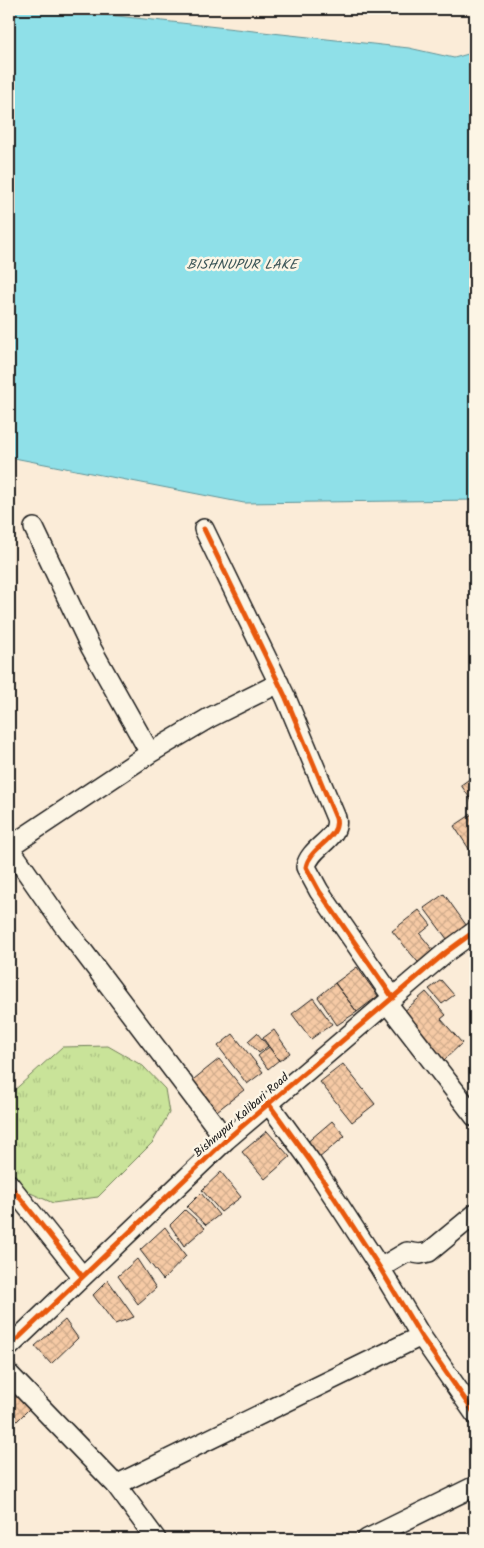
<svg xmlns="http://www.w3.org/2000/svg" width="484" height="1548" font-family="Kalam,sans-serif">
	<defs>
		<pattern id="grass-tufts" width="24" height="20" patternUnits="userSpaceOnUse" patternTransform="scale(1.25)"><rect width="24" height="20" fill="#c9e399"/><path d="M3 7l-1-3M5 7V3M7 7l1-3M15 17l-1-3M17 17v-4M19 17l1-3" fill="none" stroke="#acc283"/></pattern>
		<pattern id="building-cross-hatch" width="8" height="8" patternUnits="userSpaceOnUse" patternTransform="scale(1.25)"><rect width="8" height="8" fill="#f6caa5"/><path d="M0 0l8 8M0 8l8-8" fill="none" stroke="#d2ad8d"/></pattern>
	</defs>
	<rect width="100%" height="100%" fill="#fbecd8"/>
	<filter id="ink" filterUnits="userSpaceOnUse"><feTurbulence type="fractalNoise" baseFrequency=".02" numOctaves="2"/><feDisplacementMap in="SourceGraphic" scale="10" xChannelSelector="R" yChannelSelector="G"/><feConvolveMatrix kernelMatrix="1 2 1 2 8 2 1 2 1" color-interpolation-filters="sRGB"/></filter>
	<g filter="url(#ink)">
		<path fill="url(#grass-tufts)" stroke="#72805a" d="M 108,1046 L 143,1066 L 165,1089 L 169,1113 L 153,1142 L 98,1197 L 53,1203 L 17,1187 L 9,1176 L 9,1095 L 62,1047 Z"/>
		<path fill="#8fe0e8" stroke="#619296" d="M 9,9 L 53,9 L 409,48 L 454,58 L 475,52 L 475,500 L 244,503 L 9,457 Z"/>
		<path fill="url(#building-cross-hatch)" stroke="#1c1c1c" d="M 475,775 L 475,806 L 461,785 Z
			M 475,812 L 475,858 L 454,826 Z
			M 444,894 L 469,929 L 450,943 L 424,908 Z
			M 419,910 L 431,925 L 420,934 L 437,955 L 422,967 L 392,931 Z
			M 357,967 L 378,996 L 357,1012 L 335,983 Z
			M 441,980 L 454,995 L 442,1004 L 429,989 Z
			M 335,983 L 357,1012 L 337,1025 L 318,997 Z
			M 426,992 L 446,1015 L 441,1019 L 462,1043 L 443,1061 L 401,1014 Z
			M 313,998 L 332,1024 L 311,1039 L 292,1014 Z
			M 274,1030 L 290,1053 L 279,1061 L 263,1038 Z
			M 257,1033 L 268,1046 L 259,1053 L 248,1041 Z
			M 233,1034 L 263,1072 L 247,1084 L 218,1046 Z
			M 269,1047 L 279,1060 L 268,1069 L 258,1056 Z
			M 219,1059 L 244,1090 L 213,1114 L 189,1083 Z
			M 343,1064 L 375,1104 L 352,1122 L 320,1082 Z
			M 332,1121 L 345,1136 L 318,1159 L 305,1144 Z
			M 267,1131 L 290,1157 L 265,1179 L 242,1152 Z
			M 221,1172 L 241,1197 L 221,1212 L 202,1190 Z
			M 201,1193 L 219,1215 L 206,1225 L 187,1207 Z
			M 185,1210 L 205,1228 L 184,1246 L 170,1225 Z
			M 165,1227 L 186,1256 L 163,1280 L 140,1250 Z
			M 137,1259 L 156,1288 L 138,1304 L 118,1276 Z
			M 108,1280 L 134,1317 L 115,1324 L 93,1295 Z
			M 65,1320 L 78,1338 L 51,1364 L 35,1346 Z
			M 9,1388 L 29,1409 L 10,1428 L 9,1426 Z"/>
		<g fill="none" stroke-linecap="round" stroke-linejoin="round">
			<defs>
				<path id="minor" d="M 34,528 L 90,646 L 150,753
					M 204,529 L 286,698 L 336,818 C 341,839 310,846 306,867 L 319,891 L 393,998
					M 9,847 L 64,926 L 226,1140
					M 9,847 L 150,753 L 209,718 L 279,683
					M 387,1003 L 475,1117
					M 268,1103 L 311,1162 L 380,1268 L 421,1336 L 475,1414
					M 9,1184 L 82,1276
					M 380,1268 L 407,1252 L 420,1254 L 429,1252 L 475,1214
					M 9,1347 L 226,1140 L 445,953 L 475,931
					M 9,1374 L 116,1485 L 156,1539
					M 116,1485 L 421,1336
					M 367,1539 L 475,1486"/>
			</defs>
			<use href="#minor" stroke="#1c1c1c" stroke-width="22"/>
			<use href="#minor" stroke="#fcf5e5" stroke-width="19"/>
			<defs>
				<path id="cycleway" d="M 204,529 L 286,698 L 336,818 C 341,839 310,846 306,867 L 319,891 L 393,998
					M 268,1103 L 311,1162 L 380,1268 L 421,1336 L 475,1414
					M 9,1184 L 82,1276
					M 9,1347 L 226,1140 L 445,953 L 475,931"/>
			</defs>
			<use href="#cycleway" stroke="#fcf5e5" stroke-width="8"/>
			<use href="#cycleway" stroke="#e8590c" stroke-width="5"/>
		</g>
	</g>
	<g text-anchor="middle" stroke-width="5" stroke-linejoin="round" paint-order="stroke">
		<g font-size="12" fill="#1c1c1c" stroke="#fcf5e5">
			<text transform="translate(241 1115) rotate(-41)" y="4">Bishnupur Kalibari Road</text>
		</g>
		<g font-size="14" font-style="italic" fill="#3e5759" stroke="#fcf5e5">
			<text x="242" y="269">BISHNUPUR LAKE</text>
		</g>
	</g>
	<rect width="484" height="1548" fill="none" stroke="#fcf5e5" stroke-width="30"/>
	<rect x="15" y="15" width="454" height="1518" fill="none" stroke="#1c1c1c" stroke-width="2" filter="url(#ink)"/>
</svg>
